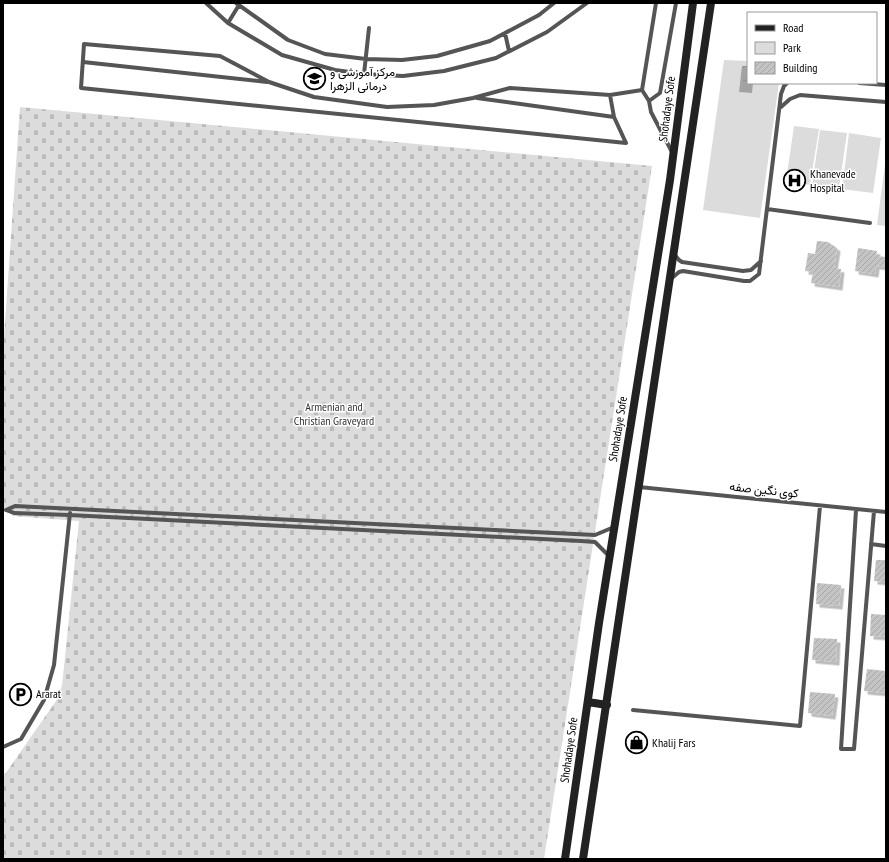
<svg xmlns="http://www.w3.org/2000/svg" width="889" height="862" font-family="'PT Sans Narrow',Vazirmatn,sans-serif">
	<defs>
		<pattern id="cemetery-stones" width="16" height="16" patternUnits="userSpaceOnUse"><rect width="16" height="16" fill="#dcdcdc"/><path d="M2 7V4a2 2 0 0 1 4 0v3zM10 15v-3a2 2 0 0 1 4 0v3z" fill="#bbb"/></pattern>
		<pattern id="water-ripples" width="26" height="14" patternUnits="userSpaceOnUse"><rect width="26" height="14" fill="#a3a3a3"/><path d="M2 4q2-2 4 0t4 0M15 11q2-2 4 0t4 0" fill="none" stroke="#8b8b8b"/></pattern>
		<pattern id="building-hatch" width="6" height="6" patternUnits="userSpaceOnUse"><rect width="6" height="6" fill="#c4c4c4"/><path d="M-1 1l2-2M0 6l6-6M5 7l2-2" fill="none" stroke="#a7a7a7"/></pattern>
		<filter id="shadow"><feDropShadow dx="3.5" dy="3.5" stdDeviation="0" flood-color="#0004"/></filter>
	</defs>
	<rect width="100%" height="100%" fill="#fff"/>
	<path fill="url(#cemetery-stones)" d="M 20,107 L 652,166 L 544,859 L 3,859 L 3,777 L 56,701 L 62,686 L 79,521 L 13,516 L 4,509 L 3,506 L 3,351 Z"/>
	<path fill="#dcdcdc" d="M 724,60 L 748,61 L 748,83 L 779,83 L 760,218 L 703,210 Z
		M 794,126 L 819,129 L 810,185 L 786,181 Z
		M 820,130 L 847,133 L 839,188 L 812,185 Z
		M 849,133 L 881,138 L 873,193 L 842,189 Z
		M 886,157 L 886,226 L 877,225 Z"/>
	<path fill="url(#water-ripples)" d="M 742,66 L 748,66 L 748,83 L 753,83 L 752,93 L 739,92 Z"/>
	<path fill="url(#building-hatch)" filter="url(#shadow)" d="M 817,241 L 828,242 L 837,248 L 834,268 L 841,269 L 839,287 L 811,283 L 813,272 L 805,271 L 808,253 L 815,254 Z
		M 858,248 L 877,251 L 876,256 L 886,257 L 886,267 L 876,266 L 875,274 L 855,271 Z
		M 876,560 L 886,560 L 886,582 L 874,581 Z
		M 817,583 L 841,585 L 839,606 L 816,604 Z
		M 871,614 L 886,615 L 886,637 L 870,636 Z
		M 814,638 L 837,639 L 836,662 L 812,660 Z
		M 867,669 L 886,671 L 886,693 L 864,691 Z
		M 810,692 L 835,694 L 832,716 L 808,713 Z"/>
	<g fill="none" stroke-linecap="round" stroke-linejoin="round">
		<path stroke="#555" stroke-width="4" d="M 206,3 L 228,23 L 282,55 L 335,70 L 364,74 L 403,76 L 444,71 L 496,58 L 547,32 L 587,3
			M 236,3 L 288,40 L 325,54 L 366,59 L 402,60 L 437,56 L 490,41 L 539,15 L 554,3
			M 656,3 L 642,90 L 649,101 L 651,112 L 672,152
			M 228,23 L 239,5
			M 505,33 L 509,51
			M 83,62 L 267,82
			M 364,74 L 369,28
			M 859,83 L 886,85
			M 610,95 L 614,117 L 626,143
			M 477,98 L 614,117
			M 649,101 L 660,93 L 676,3
			M 781,107 L 790,99 L 800,95 L 886,102
			M 626,143 L 81,88 L 84,44 L 220,56 L 269,82 L 314,97 L 387,107 L 434,105 L 473,98 L 510,88 L 610,95 L 642,90
			M 767,209 L 870,223
			M 674,254 L 679,260 L 682,262 L 743,271 L 751,270 L 761,261
			M 672,278 L 679,272 L 683,271 L 744,281 L 750,281 L 759,274 L 781,94 L 784,86 L 787,83
			M 639,487 L 886,512
			M 6,510 L 15,506 L 595,535 L 614,527
			M 6,510 L 14,513 L 69,515 L 581,541 L 595,542 L 610,557
			M 856,510 L 841,749 L 854,749 L 874,511
			M 871,544 L 886,546
			M 633,710 L 800,726 L 820,506
			M 3,747 L 21,739 L 44,700 L 54,665 L 70,513"/>
		<path stroke="#222" stroke-width="8" d="M 588,702 L 607,705
			M 565,859 L 599,623 L 670,180 L 693,3
			M 583,859 L 711,3"/>
	</g>
	<defs>
		<symbol id="university-ring" viewBox="-11 -11 22 22"><circle r="9.5" fill="#fff" stroke="#000" stroke-width="1.5"/><path d="M0-5L7-2L0 1L-7-2ZM-4 1L0 2.5L4 1V4Q0 6-4 4Z" fill="#000"/></symbol>
		<symbol id="hospital-ring" viewBox="-11 -11 22 22"><circle r="9.5" fill="#fff" stroke="#000" stroke-width="1.5"/><path d="M-5-5h3v3.5h4V-5h3V5h-3V1.5h-4V5h-3Z" fill="#000"/></symbol>
		<symbol id="parking-ring" viewBox="-11 -11 22 22"><circle r="9.5" fill="#fff" stroke="#000" stroke-width="1.5"/><path d="M-3.5-5.5H1a3.5 3.5 0 0 1 0 7H-1V5.5H-3.5ZM-1-3.4V-.6H.8a1.4 1.4 0 0 0 0-2.8Z" fill="#000"/></symbol>
		<symbol id="shop-ring" viewBox="-11 -11 22 22"><circle r="9.5" fill="#fff" stroke="#000" stroke-width="1.5"/><path d="M-5-2.5h2.3a2.7 3.5 0 0 1 5.4 0H5L5.5 6h-11ZM-1.5-2.5h3a1.5 2.3 0 0 0-3 0Z" fill="#000"/></symbol>
	</defs>
	<g fill-rule="evenodd">
		<use href="#university-ring" x="302" y="66" width="25" height="25"/>
		<use href="#hospital-ring" x="782" y="168" width="25" height="25"/>
		<use href="#parking-ring" x="8" y="682" width="25" height="25"/>
		<use href="#shop-ring" x="624" y="730" width="25" height="25"/>
	</g>
	<g text-anchor="middle" stroke-width="3" stroke-linejoin="round" paint-order="stroke">
		<g font-size="12" fill="#000" stroke="#fff" text-anchor="start">
			<text x="330" y="76">مرکز آموزشی و<tspan x="330" dy="14">درمانی الزهرا</tspan></text>
			<text x="810" y="178">Khanevade<tspan x="810" dy="14">Hospital</tspan></text>
			<text x="36" y="698">Ararat</text>
			<text x="652" y="747">Khalij Fars</text>
		</g>
		<g font-size="12" fill="#000" stroke="#fff">
			<text transform="translate(667 109) rotate(-83)" y="4">Shohadaye Sofe</text>
			<text transform="translate(618 429) rotate(-81)" y="4">Shohadaye Sofe</text>
			<text transform="translate(764 490) rotate(6)" y="4">کوی نگین صفه</text>
			<text transform="translate(569 750) rotate(-82)" y="4">Shohadaye Sofe</text>
		</g>
		<g font-size="12" fill="#333" stroke="#fff">
			<text x="334" y="411">Armenian and<tspan x="334" dy="14">Christian Graveyard</tspan></text>
		</g>
	</g>
	<rect width="889" height="862" fill="none" stroke="#000000" stroke-width="8"/>
	<rect x="747" y="12" width="130" height="72" fill="#ffffff" stroke="#999999"/>
	<rect x="755" y="25" width="20" height="6" fill="#222222" stroke="#999999"/>
	<text x="783" y="32" font-size="12" fill="#000000">Road</text>
	<rect x="755" y="42" width="20" height="12" fill="#dcdcdc" stroke="#999999"/>
	<text x="783" y="52" font-size="12" fill="#000000">Park</text>
	<rect x="755" y="62" width="20" height="12" fill="url(#building-hatch)" stroke="#999999"/>
	<text x="783" y="72" font-size="12" fill="#000000">Building</text>
</svg>
